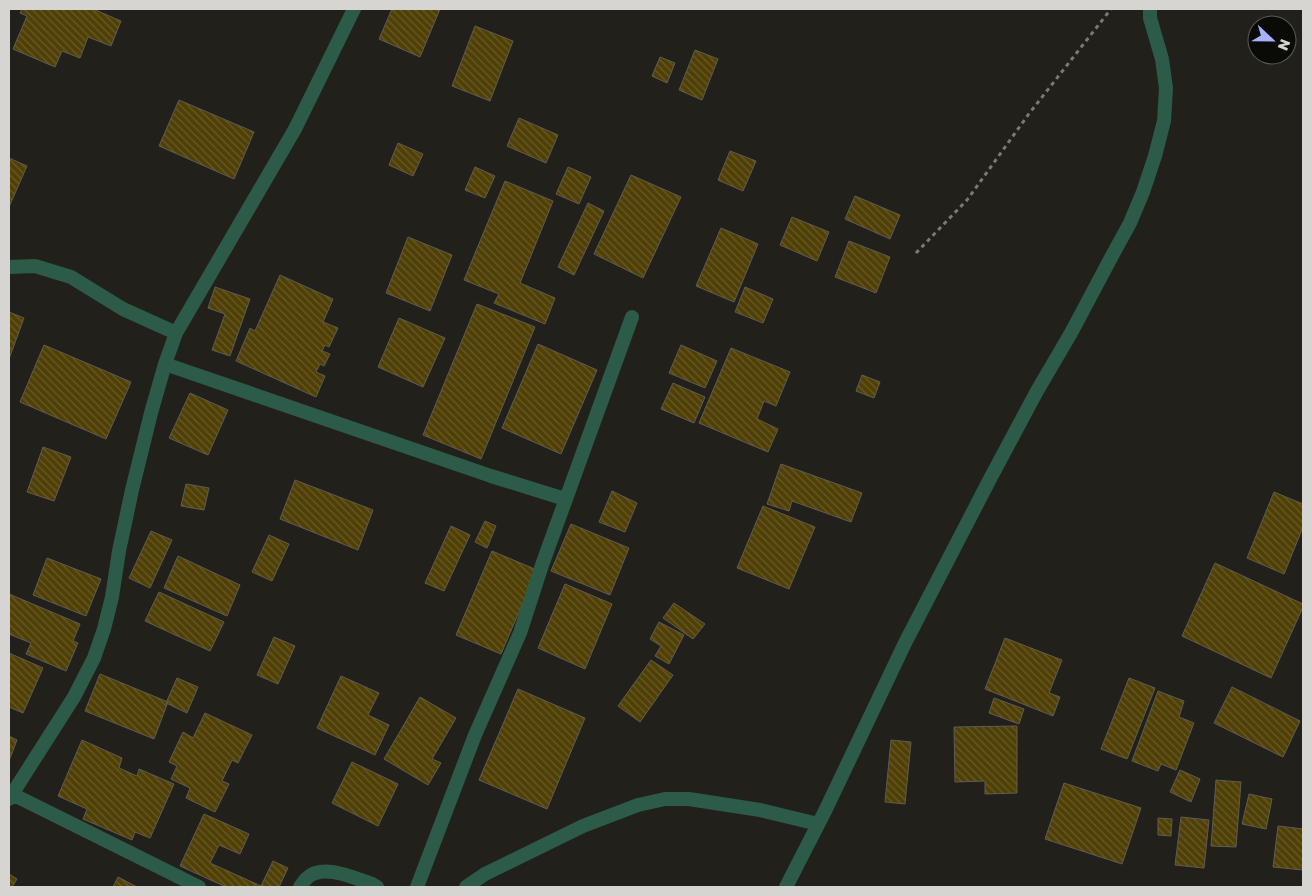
<svg xmlns="http://www.w3.org/2000/svg" width="1312" height="896" font-family="'Golos Text',sans-serif">
	<defs>
		<pattern id="building-back-hatch" width="6" height="6" patternUnits="userSpaceOnUse" patternTransform="scale(1.25)"><rect width="6" height="6" fill="#504006"/><path d="M-1 5l2 2M0 0l6 6M5-1l2 2" fill="none" stroke="#685b29"/></pattern>
	</defs>
	<rect width="100%" height="100%" fill="#22201a"/>
	<path fill="url(#building-back-hatch)" stroke="#5e5c55" d="M 22,9 L 93,9 L 121,21 L 111,46 L 88,37 L 80,58 L 62,51 L 55,67 L 13,49 L 27,16 L 20,13 Z
		M 392,9 L 440,9 L 420,57 L 379,39 Z
		M 475,26 L 513,41 L 490,101 L 452,86 Z
		M 695,50 L 718,59 L 702,100 L 679,90 Z
		M 660,57 L 675,63 L 667,83 L 652,76 Z
		M 179,100 L 254,132 L 234,179 L 159,146 Z
		M 519,118 L 558,135 L 546,163 L 507,146 Z
		M 398,143 L 423,154 L 413,176 L 389,165 Z
		M 730,151 L 756,161 L 743,191 L 718,180 Z
		M 9,158 L 27,166 L 9,207 Z
		M 475,167 L 495,176 L 485,198 L 465,190 Z
		M 568,167 L 591,177 L 579,204 L 556,194 Z
		M 631,175 L 681,197 L 643,278 L 594,254 Z
		M 505,181 L 553,201 L 520,283 L 555,298 L 545,324 L 494,303 L 499,294 L 464,280 Z
		M 855,196 L 900,215 L 890,239 L 845,219 Z
		M 588,203 L 604,211 L 574,275 L 558,267 Z
		M 792,217 L 829,232 L 817,261 L 780,245 Z
		M 721,228 L 758,244 L 734,302 L 696,286 Z
		M 408,237 L 452,255 L 430,311 L 386,293 Z
		M 849,241 L 890,257 L 876,293 L 835,277 Z
		M 280,275 L 333,299 L 323,322 L 338,328 L 329,347 L 325,345 L 322,351 L 330,354 L 324,366 L 320,364 L 316,372 L 325,376 L 316,397 L 236,361 L 250,328 L 255,331 Z
		M 215,287 L 250,299 L 230,356 L 212,350 L 225,314 L 208,308 Z
		M 745,287 L 773,299 L 763,323 L 735,312 Z
		M 477,304 L 535,327 L 481,459 L 423,435 Z
		M 9,312 L 24,318 L 9,359 Z
		M 399,318 L 445,338 L 423,387 L 378,367 Z
		M 538,344 L 597,370 L 561,454 L 502,428 Z
		M 44,345 L 131,382 L 106,439 L 20,402 Z
		M 681,345 L 717,361 L 705,388 L 669,373 Z
		M 731,348 L 790,372 L 776,406 L 764,401 L 757,419 L 778,429 L 768,452 L 699,423 Z
		M 862,375 L 880,382 L 874,398 L 856,391 Z
		M 673,383 L 705,397 L 694,423 L 661,409 Z
		M 190,393 L 228,410 L 208,455 L 169,438 Z
		M 43,447 L 71,457 L 54,501 L 27,492 Z
		M 781,464 L 862,493 L 851,522 L 792,501 L 789,511 L 767,504 Z
		M 295,480 L 373,510 L 358,550 L 280,519 Z
		M 186,484 L 209,488 L 204,510 L 181,506 Z
		M 612,491 L 637,503 L 625,532 L 599,522 Z
		M 1274,492 L 1303,504 L 1303,527 L 1284,574 L 1247,558 Z
		M 763,506 L 815,527 L 789,589 L 737,568 Z
		M 485,521 L 496,526 L 487,548 L 475,542 Z
		M 571,524 L 629,548 L 610,595 L 551,571 Z
		M 451,526 L 470,535 L 444,591 L 425,583 Z
		M 151,531 L 172,540 L 150,588 L 129,578 Z
		M 269,535 L 289,544 L 272,581 L 252,572 Z
		M 492,551 L 537,570 L 501,654 L 456,635 Z
		M 178,556 L 240,585 L 227,616 L 164,588 Z
		M 47,558 L 101,579 L 86,616 L 33,595 Z
		M 1215,563 L 1303,604 L 1303,607 L 1271,678 L 1182,636 Z
		M 565,584 L 612,604 L 585,669 L 538,648 Z
		M 159,592 L 224,622 L 210,651 L 145,621 Z
		M 9,594 L 80,624 L 73,641 L 78,643 L 66,671 L 26,654 L 31,643 L 9,634 Z
		M 674,603 L 705,624 L 693,639 L 663,618 Z
		M 659,622 L 684,635 L 669,664 L 655,656 L 661,646 L 650,639 Z
		M 274,637 L 295,646 L 278,684 L 257,675 Z
		M 1005,638 L 1062,660 L 1049,693 L 1060,697 L 1053,716 L 985,689 Z
		M 9,653 L 43,668 L 23,713 L 9,707 Z
		M 651,660 L 673,675 L 640,722 L 618,706 Z
		M 100,674 L 168,702 L 154,739 L 85,711 Z
		M 341,676 L 379,693 L 368,715 L 389,725 L 375,755 L 317,728 Z
		M 177,678 L 198,687 L 187,713 L 166,703 Z
		M 1129,678 L 1155,688 L 1127,759 L 1101,749 Z
		M 1232,687 L 1300,721 L 1283,757 L 1214,723 Z
		M 518,689 L 585,718 L 547,809 L 479,780 Z
		M 1158,691 L 1184,701 L 1179,717 L 1194,723 L 1176,770 L 1161,764 L 1158,771 L 1132,761 Z
		M 420,697 L 456,718 L 432,759 L 441,763 L 428,785 L 384,759 Z
		M 994,698 L 1024,709 L 1019,724 L 989,713 Z
		M 205,713 L 252,735 L 238,763 L 232,760 L 222,781 L 229,784 L 215,812 L 186,798 L 190,788 L 171,779 L 177,766 L 169,762 L 183,732 L 193,738 Z
		M 1017,726 L 1017,793 L 985,794 L 985,781 L 955,782 L 954,727 Z
		M 9,736 L 17,740 L 9,761 Z
		M 82,740 L 122,758 L 119,768 L 137,776 L 139,769 L 174,784 L 150,838 L 135,832 L 132,840 L 83,819 L 87,809 L 58,796 Z
		M 891,740 L 911,742 L 905,804 L 885,802 Z
		M 352,762 L 398,784 L 378,826 L 332,803 Z
		M 1180,770 L 1200,779 L 1191,802 L 1170,792 Z
		M 1216,780 L 1241,782 L 1236,847 L 1211,846 Z
		M 1064,783 L 1141,808 L 1122,864 L 1045,839 Z
		M 1249,794 L 1272,799 L 1266,829 L 1242,824 Z
		M 204,814 L 249,834 L 240,854 L 219,845 L 210,863 L 261,886 L 273,861 L 288,868 L 279,887 L 226,887 L 180,866 Z
		M 1181,817 L 1209,820 L 1204,868 L 1175,865 Z
		M 1158,818 L 1172,819 L 1171,836 L 1158,835 Z
		M 1278,826 L 1303,829 L 1303,870 L 1273,867 Z
		M 9,874 L 17,879 L 12,887 L 9,887 Z
		M 118,877 L 137,887 L 113,887 Z"/>
	<g fill="none" stroke-linecap="round" stroke-linejoin="round">
		<path stroke="#7a7973" stroke-width="3" stroke-dasharray="4 4" stroke-linecap="butt" d="M 916,253 L 967,200 L 1028,115 L 1111,9"/>
		<path stroke="#2c5b49" stroke-width="14" d="M 9,267 L 35,266 L 71,277 L 123,309 L 176,333
			M 165,364 L 491,476 L 565,499
			M 12,794 L 199,887
			M 9,799 L 74,697 L 94,658 L 104,629 L 112,597 L 119,551 L 132,490 L 151,413 L 165,364 L 176,333 L 295,129 L 354,9
			M 300,887 C 302,884 305,880 307,878 C 323,863 354,878 372,884 L 377,887
			M 417,887 L 475,735 L 520,633 L 542,565 L 632,317
			M 466,887 L 485,874 L 583,826 L 638,805 L 665,799 L 689,799 L 760,810 L 818,824
			M 786,887 L 826,809 L 905,643 L 991,477 L 1037,391 L 1071,333 L 1113,254 L 1130,223 L 1143,192 L 1155,156 L 1164,121 L 1166,88 L 1162,59 L 1150,18 L 1150,9"/>
	</g>
	<rect width="1312" height="896" fill="none" stroke="#d6d5d1" stroke-width="20"/>
	<g transform="translate(1272 40) rotate(112)"><circle r="24" fill="#0a0a07" stroke="#5c5b58"/>
	<path d="M0-4L9 19L0 12L-9 19Z" fill="#a9b0fc"/>
	<text y="-8" font-size="14" font-weight="bold" text-anchor="middle" fill="#d6d5d1">N</text>
	</g>
</svg>
